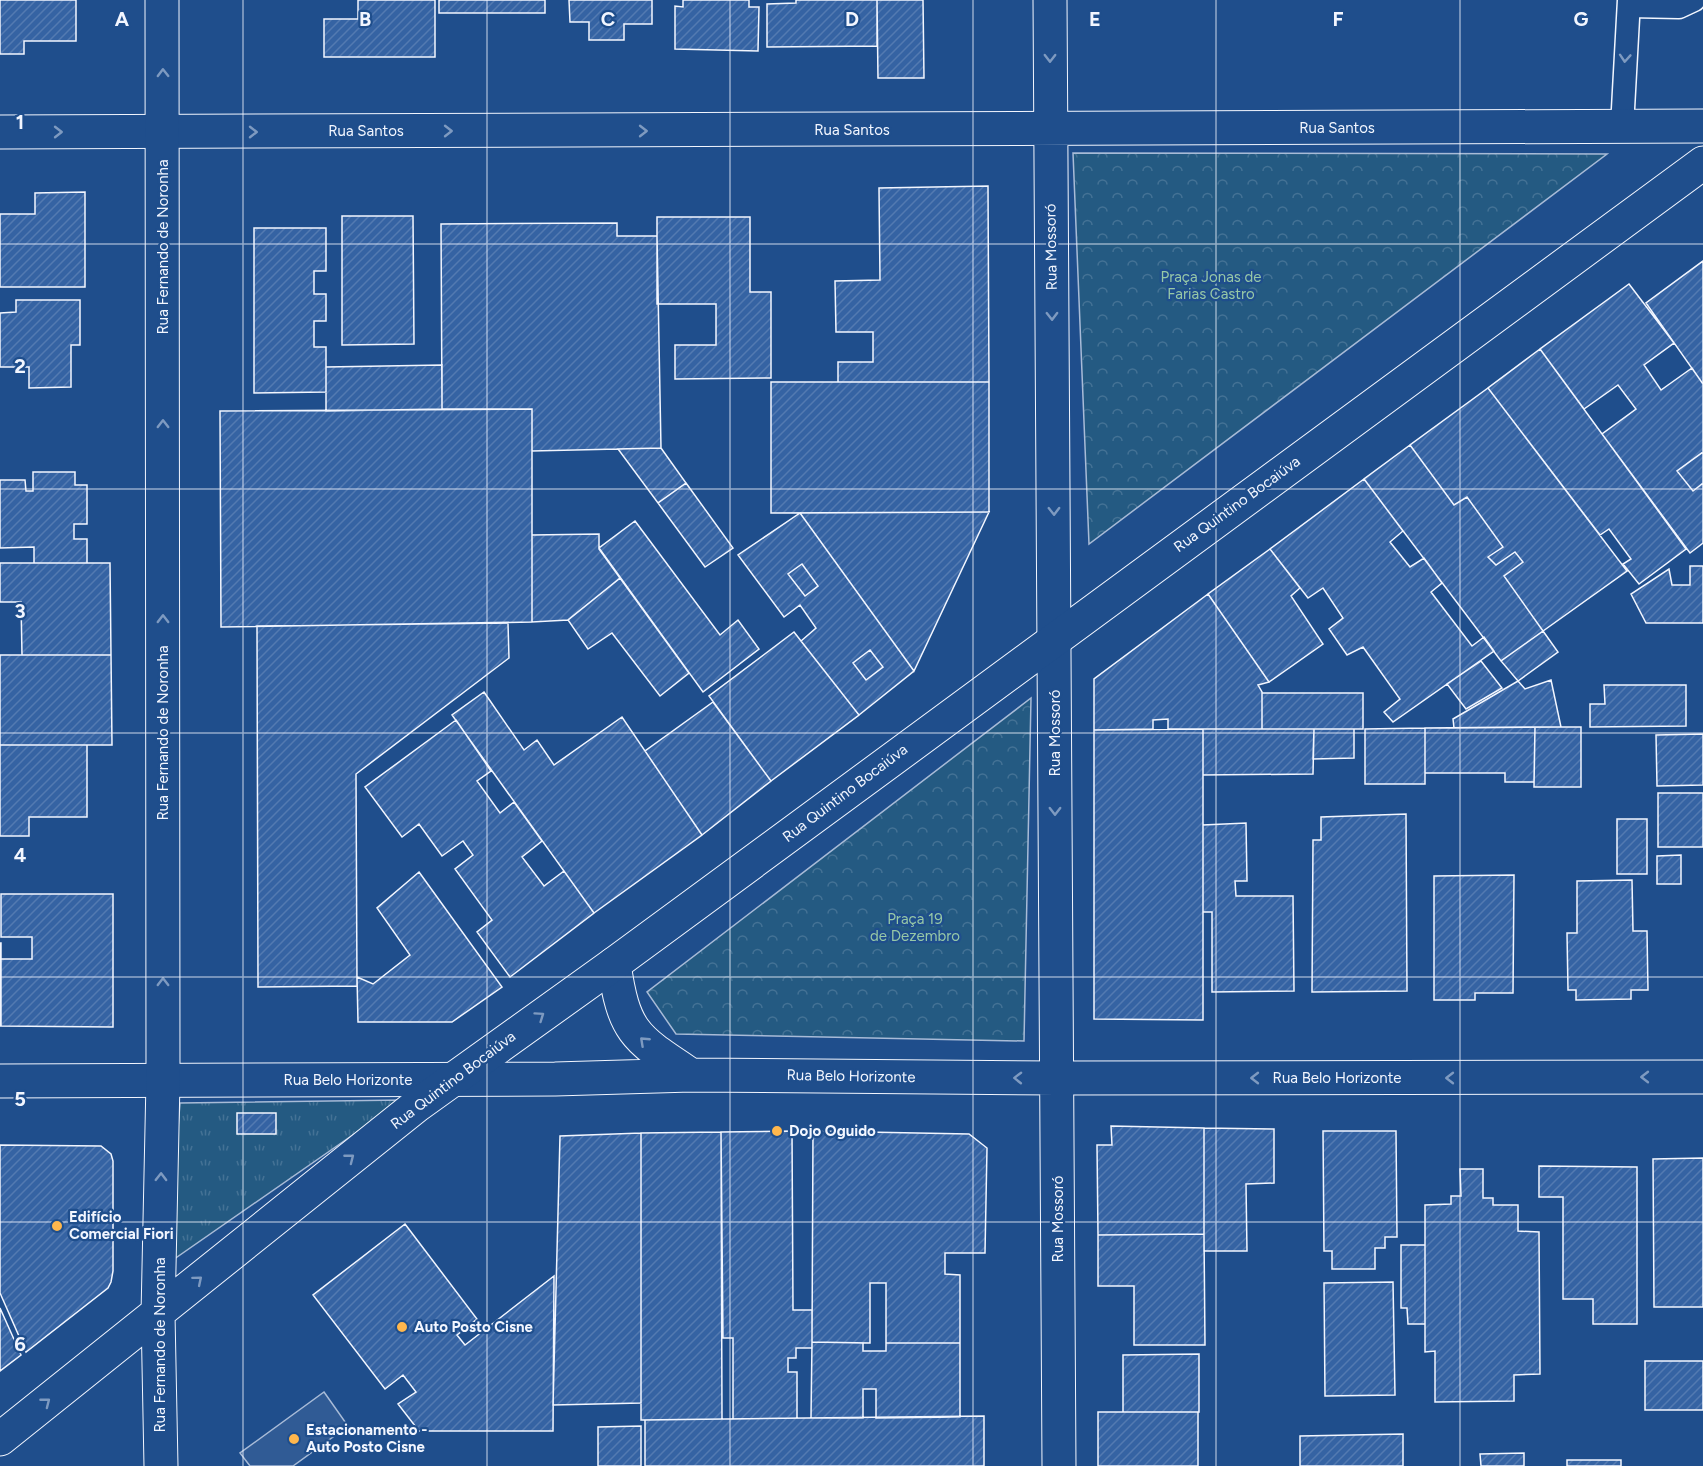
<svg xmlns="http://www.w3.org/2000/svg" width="1703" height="1466" font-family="Figtree,sans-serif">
	<defs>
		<pattern id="grass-tufts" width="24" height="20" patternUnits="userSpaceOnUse" patternTransform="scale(1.5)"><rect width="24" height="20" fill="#245a82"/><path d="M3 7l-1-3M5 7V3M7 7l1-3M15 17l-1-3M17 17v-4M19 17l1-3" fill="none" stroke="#447295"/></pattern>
		<pattern id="forest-crowns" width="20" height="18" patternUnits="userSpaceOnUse" patternTransform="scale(1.5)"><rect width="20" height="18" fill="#245a82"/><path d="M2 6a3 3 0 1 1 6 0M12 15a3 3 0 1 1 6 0" fill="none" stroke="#447295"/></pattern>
		<pattern id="building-hatch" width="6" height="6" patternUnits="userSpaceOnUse" patternTransform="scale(1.5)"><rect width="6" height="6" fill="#3563a3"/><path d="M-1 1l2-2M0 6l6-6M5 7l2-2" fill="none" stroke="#537ab1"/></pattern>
	</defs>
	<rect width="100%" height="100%" fill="#1f4e8c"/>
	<path fill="url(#grass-tufts)" stroke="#a8bbd7" stroke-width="1.5" d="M 403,1100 L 167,1264 L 180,1103 Z"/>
	<path fill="url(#forest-crowns)" stroke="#a8bbd7" stroke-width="1.5" d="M 1073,153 L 1607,154 L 1089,544 Z
		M 1031,698 L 1024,1041 L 676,1034 L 647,992 Z"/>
	<path fill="#305b95" stroke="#a8bbd7" stroke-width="1.5" d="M 324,1392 L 348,1426 L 293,1466 L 250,1466 L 240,1453 Z"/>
	<path fill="url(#building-hatch)" stroke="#f2f6ff" stroke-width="1.5" d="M 0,0 L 76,0 L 76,41 L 24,41 L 24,54 L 0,54 Z
		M 358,0 L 435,0 L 435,57 L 324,57 L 324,19 L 358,19 Z
		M 439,0 L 545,0 L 545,13 L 439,13 Z
		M 569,0 L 652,0 L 652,24 L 624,24 L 624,40 L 589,40 L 589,22 L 570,22 Z
		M 683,0 L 749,0 L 749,7 L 759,7 L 758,51 L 675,49 L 675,6 L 683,7 Z
		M 796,0 L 877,0 L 877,46 L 767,47 L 767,4 L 796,3 Z
		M 877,0 L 923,0 L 924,78 L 878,78 Z
		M 988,186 L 989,382 L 838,382 L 838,362 L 873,362 L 873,332 L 836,332 L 835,281 L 880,280 L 879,188 Z
		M 85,192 L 85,287 L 0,287 L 0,214 L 35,214 L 35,193 Z
		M 342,216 L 413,216 L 414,344 L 342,345 Z
		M 657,217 L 750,217 L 750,292 L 771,292 L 771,378 L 675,379 L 675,345 L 716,345 L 716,304 L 657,304 Z
		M 617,223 L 617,236 L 657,236 L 661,448 L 532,451 L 532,409 L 442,409 L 441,224 Z
		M 254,228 L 326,228 L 326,271 L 314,271 L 314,294 L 326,294 L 326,321 L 314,321 L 314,347 L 326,347 L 326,392 L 254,393 Z
		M 1703,261 L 1703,384 L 1646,303 Z
		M 1629,284 L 1674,343 L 1644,365 L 1661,390 L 1692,368 L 1703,384 L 1703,543 L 1690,553 L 1602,434 L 1636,409 L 1618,385 L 1584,409 L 1540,349 Z
		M 16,300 L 80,300 L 80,345 L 71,345 L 71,387 L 29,388 L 29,367 L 0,367 L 0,313 L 16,312 Z
		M 1540,349 L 1686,549 L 1639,584 L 1623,564 L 1631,559 L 1609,529 L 1600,535 L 1488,388 Z
		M 442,365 L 442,409 L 326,411 L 326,367 Z
		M 771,382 L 989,382 L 989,512 L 771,513 Z
		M 1488,388 L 1627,571 L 1543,631 L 1504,576 L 1523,562 L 1515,552 L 1496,565 L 1488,557 L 1503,547 L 1467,497 L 1454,505 L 1410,445 Z
		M 532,409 L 532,622 L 221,627 L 220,411 Z
		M 1410,445 L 1454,505 L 1467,497 L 1503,547 L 1488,557 L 1496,565 L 1515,552 L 1523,562 L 1504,576 L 1543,631 L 1501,661 L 1364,479 Z
		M 661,448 L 686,483 L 658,503 L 618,449 Z
		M 1703,452 L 1703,483 L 1693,491 L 1677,471 Z
		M 33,472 L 75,472 L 75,485 L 87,485 L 87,524 L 74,524 L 74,539 L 87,539 L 87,563 L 34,563 L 34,547 L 0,548 L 0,480 L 25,480 L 26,491 L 33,491 Z
		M 1364,479 L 1403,531 L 1390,542 L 1410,567 L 1424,558 L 1442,583 L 1431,592 L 1472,646 L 1484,637 L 1494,651 L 1393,722 L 1384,712 L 1400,699 L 1363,647 L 1347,655 L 1329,629 L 1343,618 L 1323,588 L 1308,598 L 1270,549 Z
		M 686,483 L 733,548 L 705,567 L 658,503 Z
		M 989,512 L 914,671 L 800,513 Z
		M 800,513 L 914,671 L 859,715 L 801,641 L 816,628 L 800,605 L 784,617 L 738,555 Z
		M 635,521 L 720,635 L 738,620 L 759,649 L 703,692 L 599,548 Z
		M 599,534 L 599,549 L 620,578 L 568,620 L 532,622 L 532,535 Z
		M 1270,549 L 1300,588 L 1291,596 L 1323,644 L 1269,682 L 1208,594 Z
		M 0,563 L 110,563 L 111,655 L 22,655 L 21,602 L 0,602 Z
		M 802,564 L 818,586 L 805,596 L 788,574 Z
		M 1690,566 L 1703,566 L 1703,623 L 1646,623 L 1631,594 L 1669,569 L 1672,585 L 1690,585 Z
		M 620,578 L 689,673 L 660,696 L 612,633 L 588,649 L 568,620 Z
		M 1208,594 L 1269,682 L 1258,685 L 1262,692 L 1262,729 L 1168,729 L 1168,719 L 1153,720 L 1153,729 L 1094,730 L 1094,679 Z
		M 508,623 L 509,658 L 356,774 L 357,986 L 258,987 L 257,626 Z
		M 1543,631 L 1558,652 L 1518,681 L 1501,661 Z
		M 794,632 L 859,715 L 771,781 L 709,696 Z
		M 870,650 L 883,667 L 866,680 L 853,663 Z
		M 0,655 L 111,655 L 112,745 L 0,745 Z
		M 1481,661 L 1502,688 L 1466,709 L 1447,684 Z
		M 1551,680 L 1561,727 L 1454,728 L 1453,719 L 1518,681 L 1525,689 Z
		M 1604,685 L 1686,685 L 1686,726 L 1590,727 L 1590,704 L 1605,704 Z
		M 484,692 L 524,750 L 537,740 L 554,765 L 622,717 L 702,835 L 594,913 L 452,715 Z
		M 1262,693 L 1363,693 L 1363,729 L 1262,729 Z
		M 713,702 L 771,781 L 702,835 L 645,751 Z
		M 456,720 L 491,771 L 477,781 L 500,813 L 514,802 L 542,841 L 522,857 L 544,886 L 564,871 L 594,913 L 510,977 L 477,932 L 492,920 L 455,869 L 473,855 L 463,841 L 442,856 L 419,824 L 402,837 L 365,787 Z
		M 1535,727 L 1581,727 L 1581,787 L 1534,787 Z
		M 1535,727 L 1534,782 L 1505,782 L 1505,773 L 1425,773 L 1425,728 Z
		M 1425,728 L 1425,784 L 1365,784 L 1365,729 Z
		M 1203,729 L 1203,1020 L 1094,1019 L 1094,730 Z
		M 1203,729 L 1314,729 L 1313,774 L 1203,775 Z
		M 1314,729 L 1354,729 L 1354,758 L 1313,759 Z
		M 1703,734 L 1703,785 L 1657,786 L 1656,735 Z
		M 0,745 L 87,745 L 87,817 L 29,817 L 29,836 L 0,836 Z
		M 1658,793 L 1703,793 L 1703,847 L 1658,847 Z
		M 1406,814 L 1407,991 L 1312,992 L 1313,840 L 1321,840 L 1321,817 Z
		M 1617,819 L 1647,819 L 1647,874 L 1617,874 Z
		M 1246,823 L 1247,881 L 1235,881 L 1236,896 L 1293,896 L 1294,991 L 1212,992 L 1212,912 L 1203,912 L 1203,825 Z
		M 1681,855 L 1681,884 L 1657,884 L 1657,856 Z
		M 419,872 L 502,987 L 452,1022 L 358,1022 L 357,977 L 373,984 L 410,955 L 377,908 Z
		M 1514,875 L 1513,993 L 1475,993 L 1475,1000 L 1434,1000 L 1434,876 Z
		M 1632,880 L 1633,931 L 1647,931 L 1648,990 L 1631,990 L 1631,999 L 1576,1000 L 1576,990 L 1568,990 L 1567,933 L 1577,933 L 1577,881 Z
		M 1,894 L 113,894 L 113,1027 L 1,1026 L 1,959 L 32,959 L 32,937 L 1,937 Z
		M 0,943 L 1,943 L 1,1026 L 0,1026 Z
		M 237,1113 L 276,1113 L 276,1134 L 237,1134 Z
		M 1111,1126 L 1204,1128 L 1204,1234 L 1098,1235 L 1097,1145 L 1112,1145 Z
		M 1204,1128 L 1274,1129 L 1274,1183 L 1246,1184 L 1247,1251 L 1204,1251 Z
		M 792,1131 L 793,1310 L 812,1310 L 812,1348 L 796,1348 L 796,1358 L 788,1358 L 788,1372 L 797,1372 L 797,1418 L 733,1419 L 733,1338 L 723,1338 L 721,1132 Z
		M 813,1131 L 969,1134 L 987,1148 L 985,1253 L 945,1253 L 945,1274 L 960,1275 L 960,1343 L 886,1343 L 886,1283 L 870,1283 L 870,1343 L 812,1342 Z
		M 1323,1131 L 1396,1131 L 1397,1237 L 1385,1237 L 1385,1248 L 1375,1248 L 1375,1269 L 1332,1269 L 1332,1251 L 1324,1251 Z
		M 721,1132 L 722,1419 L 641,1420 L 641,1133 Z
		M 641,1133 L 641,1403 L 553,1405 L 560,1136 Z
		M 0,1145 L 101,1146 L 111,1154 L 113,1161 L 113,1271 L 111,1282 L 108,1288 L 26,1352 L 0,1293 Z
		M 1703,1158 L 1703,1307 L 1654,1307 L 1653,1159 Z
		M 1539,1166 L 1637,1167 L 1637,1324 L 1593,1324 L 1593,1299 L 1563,1299 L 1563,1197 L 1539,1197 Z
		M 1460,1169 L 1483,1169 L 1483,1198 L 1493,1198 L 1493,1205 L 1518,1205 L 1518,1231 L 1539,1232 L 1540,1374 L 1514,1375 L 1514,1401 L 1435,1402 L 1435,1351 L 1425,1352 L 1425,1205 L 1451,1204 L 1451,1196 L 1461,1196 Z
		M 405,1224 L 477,1319 L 457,1335 L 465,1345 L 554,1276 L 553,1431 L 419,1431 L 398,1404 L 416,1392 L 403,1375 L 385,1389 L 313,1295 Z
		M 1204,1234 L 1205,1345 L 1134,1345 L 1134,1286 L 1098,1286 L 1098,1235 Z
		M 1401,1245 L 1425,1245 L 1425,1324 L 1408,1324 L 1407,1308 L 1401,1308 Z
		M 1393,1282 L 1395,1395 L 1325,1396 L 1324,1283 Z
		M 0,1308 L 21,1355 L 0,1371 Z
		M 812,1342 L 863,1343 L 863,1351 L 886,1351 L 886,1343 L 960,1343 L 960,1417 L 876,1418 L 876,1389 L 863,1389 L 863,1418 L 811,1418 Z
		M 1199,1354 L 1199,1412 L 1123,1412 L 1123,1355 Z
		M 1645,1361 L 1703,1361 L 1703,1410 L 1645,1410 Z
		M 1098,1412 L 1198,1412 L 1198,1466 L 1098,1466 Z
		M 984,1416 L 984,1466 L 645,1466 L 645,1420 Z
		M 641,1426 L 641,1466 L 598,1466 L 598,1427 Z
		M 1403,1434 L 1403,1466 L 1300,1466 L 1300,1436 Z
		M 1524,1453 L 1524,1466 L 1481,1466 L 1480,1454 Z
		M 1567,1460 L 1621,1460 L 1621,1466 L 1567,1466 Z"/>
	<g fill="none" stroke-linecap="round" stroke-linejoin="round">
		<defs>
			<path id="service" d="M 1629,6 L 1679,7 L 1694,0
				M 1622,127 L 1629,0"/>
			<path id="minor" d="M 1050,0 L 1059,1466
				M 0,132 L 1703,126
				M 614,964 C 624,1033 635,1038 691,1075
				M 0,1081 L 555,1079 L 691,1075 L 1057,1078 L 1703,1077"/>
			<path id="tertiary" d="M 0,1439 L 416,1106 L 614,964 L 1703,163
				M 161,1466 L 158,1314 L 163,1081 L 162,0"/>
		</defs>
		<use href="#service" stroke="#f2f6ff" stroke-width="25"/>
		<use href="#minor" stroke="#f2f6ff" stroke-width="35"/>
		<use href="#tertiary" stroke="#f2f6ff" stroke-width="35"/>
		<use href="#service" stroke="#1f4e8c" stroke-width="22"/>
		<use href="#minor" stroke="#1f4e8c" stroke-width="33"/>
		<use href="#tertiary" stroke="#1f4e8c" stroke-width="33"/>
	</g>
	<defs><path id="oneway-chevron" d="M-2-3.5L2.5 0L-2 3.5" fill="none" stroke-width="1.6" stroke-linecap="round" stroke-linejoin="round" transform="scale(1.5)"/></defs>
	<g stroke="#7e9ac0">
		<use href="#oneway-chevron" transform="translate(1050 58) rotate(90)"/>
		<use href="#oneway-chevron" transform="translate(1625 58) rotate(94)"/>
		<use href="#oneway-chevron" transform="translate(163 73) rotate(-91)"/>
		<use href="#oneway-chevron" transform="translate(448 131)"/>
		<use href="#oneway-chevron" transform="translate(643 131)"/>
		<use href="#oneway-chevron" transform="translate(58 132)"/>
		<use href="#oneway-chevron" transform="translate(253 132)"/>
		<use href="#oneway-chevron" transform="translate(1052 316) rotate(89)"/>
		<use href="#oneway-chevron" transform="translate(163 424) rotate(-90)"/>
		<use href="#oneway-chevron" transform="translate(1054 511) rotate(89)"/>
		<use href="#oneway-chevron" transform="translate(163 619) rotate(-90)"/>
		<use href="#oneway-chevron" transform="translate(1055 811) rotate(90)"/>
		<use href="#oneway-chevron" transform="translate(163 982) rotate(-90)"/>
		<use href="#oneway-chevron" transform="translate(540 1016) rotate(-35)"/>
		<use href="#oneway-chevron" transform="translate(644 1041) rotate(-137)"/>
		<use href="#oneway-chevron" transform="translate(1645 1077) rotate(180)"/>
		<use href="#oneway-chevron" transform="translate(1018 1078) rotate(-179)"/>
		<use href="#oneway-chevron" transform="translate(1255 1078) rotate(180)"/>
		<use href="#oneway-chevron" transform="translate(1450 1078) rotate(180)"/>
		<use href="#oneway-chevron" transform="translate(350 1158) rotate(-38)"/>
		<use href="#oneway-chevron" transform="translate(161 1177) rotate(-89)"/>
		<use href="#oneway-chevron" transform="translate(198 1280) rotate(-40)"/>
		<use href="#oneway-chevron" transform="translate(46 1402) rotate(-38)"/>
	</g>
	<path fill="none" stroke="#f2f6ff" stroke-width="1.5" stroke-opacity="0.55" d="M 243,0 L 243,1466M 487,0 L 487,1466M 730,0 L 730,1466M 973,0 L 973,1466M 1216,0 L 1216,1466M 1460,0 L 1460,1466M 0,244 L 1703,244M 0,489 L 1703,489M 0,733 L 1703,733M 0,977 L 1703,977M 0,1222 L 1703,1222"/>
	<g fill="#ffb74d" stroke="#1f4e8c" stroke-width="2">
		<circle cx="777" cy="1131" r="6"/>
		<circle cx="57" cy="1226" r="6"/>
		<circle cx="402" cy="1327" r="6"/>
		<circle cx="294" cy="1439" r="6"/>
	</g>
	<g text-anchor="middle" stroke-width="4.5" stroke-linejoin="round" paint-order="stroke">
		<g font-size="15" fill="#f2f6ff" stroke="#1f4e8c">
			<text x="1337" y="133">Rua Santos</text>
			<text x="852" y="135">Rua Santos</text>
			<text x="366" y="136">Rua Santos</text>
			<text transform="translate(163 247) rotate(-90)" y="5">Rua Fernando de Noronha</text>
			<text transform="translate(1051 247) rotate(-91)" y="5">Rua Mossoró</text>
			<text transform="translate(1237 504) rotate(-36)" y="5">Rua Quintino Bocaiúva</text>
			<text transform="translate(163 733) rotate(-90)" y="5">Rua Fernando de Noronha</text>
			<text transform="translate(1055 733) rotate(-90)" y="5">Rua Mossoró</text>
			<text transform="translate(845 793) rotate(-37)" y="5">Rua Quintino Bocaiúva</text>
			<text transform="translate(851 1076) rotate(1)" y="5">Rua Belo Horizonte</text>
			<text x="1337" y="1083">Rua Belo Horizonte</text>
			<text x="348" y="1085">Rua Belo Horizonte</text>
			<text transform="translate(453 1080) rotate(-37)" y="5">Rua Quintino Bocaiúva</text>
			<text transform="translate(1058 1219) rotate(-90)" y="5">Rua Mossoró</text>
			<text transform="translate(160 1345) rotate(-90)" y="5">Rua Fernando de Noronha</text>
		</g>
		<g font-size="15" fill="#97c8a6" stroke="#1f4e8c">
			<text x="1211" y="282">Praça Jonas de<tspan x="1211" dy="17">Farias Castro</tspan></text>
			<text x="915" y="924">Praça 19<tspan x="915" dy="17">de Dezembro</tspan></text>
		</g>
		<g font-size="15" font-weight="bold" fill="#f2f6ff" stroke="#1f4e8c" text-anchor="start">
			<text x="789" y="1136">Dojo Oguido</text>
			<text x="69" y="1222">Edifício<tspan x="69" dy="17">Comercial Fiori</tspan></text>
			<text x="414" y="1332">Auto Posto Cisne</text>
			<text x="306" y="1435">Estacionamento -<tspan x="306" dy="17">Auto Posto Cisne</tspan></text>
		</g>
	</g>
	<g font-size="20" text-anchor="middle" font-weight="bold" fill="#f2f6ff" stroke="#1f4e8c" stroke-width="4.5" stroke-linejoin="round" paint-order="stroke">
		<text x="122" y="26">A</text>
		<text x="365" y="26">B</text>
		<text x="608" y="26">C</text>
		<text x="852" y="26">D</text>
		<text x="1095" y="26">E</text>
		<text x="1338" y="26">F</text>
		<text x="1581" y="26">G</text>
		<text x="20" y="129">1</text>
		<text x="20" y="373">2</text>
		<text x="20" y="618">3</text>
		<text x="20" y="862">4</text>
		<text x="20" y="1106">5</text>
		<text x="20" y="1351">6</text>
	</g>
</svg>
